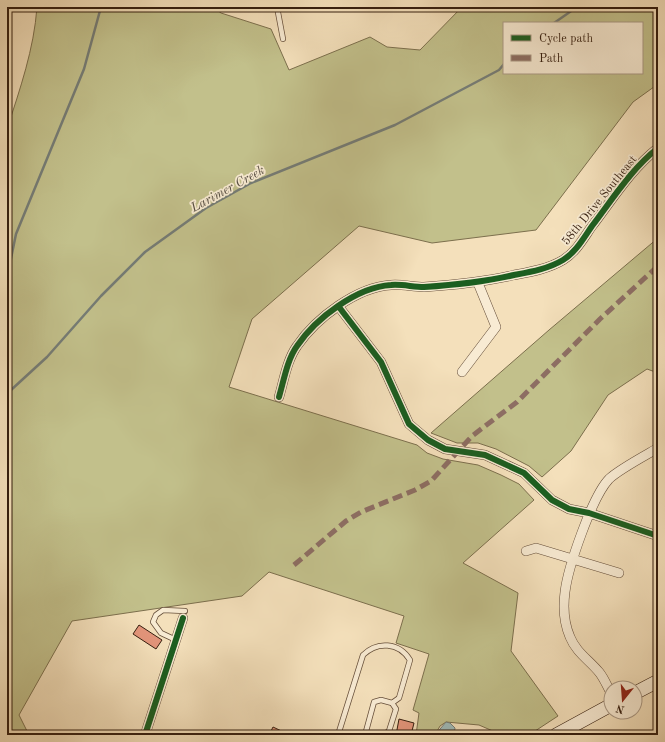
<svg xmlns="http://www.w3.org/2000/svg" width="665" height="742" font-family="'Old Standard TT',serif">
	<rect width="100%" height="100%" fill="#f4e0bb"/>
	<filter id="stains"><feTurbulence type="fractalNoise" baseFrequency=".005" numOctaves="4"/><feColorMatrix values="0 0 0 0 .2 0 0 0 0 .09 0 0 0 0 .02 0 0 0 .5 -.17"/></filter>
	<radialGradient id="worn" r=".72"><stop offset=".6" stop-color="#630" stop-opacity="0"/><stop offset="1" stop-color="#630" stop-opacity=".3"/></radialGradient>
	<path fill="#c2c08b" stroke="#7c6f4d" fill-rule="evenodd" d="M 37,7 L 213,7 L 221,13 L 271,29 L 289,70 L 370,37 L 387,47 L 420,50 L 462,7 L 658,7 L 658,84 L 633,102 L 536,230 L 432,243 L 359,226 L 252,319 L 229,387 L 417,445 L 427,453 L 443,459 L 478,465 L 501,475 L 519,484 L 534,500 L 463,563 L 518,593 L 511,651 L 558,716 L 529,735 L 502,735 L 479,725 L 446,722 L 440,726 L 435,735 L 416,735 L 419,713 L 413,710 L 429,654 L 396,643 L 404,616 L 269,572 L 242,596 L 72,621 L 19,715 L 29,735 L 7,735 L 7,129 C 20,89 34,49 37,7 ZM 504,23 L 642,23 L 642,73 L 504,73 Z
		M 658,238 L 658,373 L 647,369 L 608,395 L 571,451 L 542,477 L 529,466 L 496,449 L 478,443 L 457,443 L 431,433 L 549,330 Z"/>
	<path fill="#9fbbba" stroke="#757c76" d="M 446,722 L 450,723 L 455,728 L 454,735 L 435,735 Z"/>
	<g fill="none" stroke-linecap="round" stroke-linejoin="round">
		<path stroke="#757c76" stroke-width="2.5" d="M 554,23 L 577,7
			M 7,278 L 16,234 L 84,69 L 101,7
			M 7,343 L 11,390
			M 7,398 L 11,390 L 47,357 L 101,296 L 145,252 L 206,208 L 251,183 L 395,125 L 499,70 L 504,64"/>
	</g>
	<path fill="#e3957b" stroke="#351e0f" d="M 139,625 L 162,640 L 156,649 L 133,634 Z
		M 399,719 L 414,723 L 411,735 L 396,735 Z
		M 273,727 L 290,735 L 269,735 Z"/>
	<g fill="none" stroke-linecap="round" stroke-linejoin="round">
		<defs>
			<path id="lane" d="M 277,7 L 283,39
				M 176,640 L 161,633 L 153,622 L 156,615 L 163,610 L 185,611
				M 338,735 L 363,655 C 377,641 399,642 410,660 L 399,698 L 392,703
				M 365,735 L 374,702 L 381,700 L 392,703 L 396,709 L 389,731 L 383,735"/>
			<path id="street" d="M 339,307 L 381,362 L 409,424 L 428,440 L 445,449 L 485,455 L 524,473 L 552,500 L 569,509 L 589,513 L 658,536
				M 462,372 L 496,327 L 478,283
				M 279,397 C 284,380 287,360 297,346 C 316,318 357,287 391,285 C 402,284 413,287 424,287 C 455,285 484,282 514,275 C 530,272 548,269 563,260 C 576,252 583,239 592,226 C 612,200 631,169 658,148
				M 526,551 L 536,548 L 619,573
				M 611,693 C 607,686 604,678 599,672 C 589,660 576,652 570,637 C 564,623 563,607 565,592 C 568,567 592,497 609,479 C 618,470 646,455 658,448
				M 145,735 L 183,618"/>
			<path id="secondary" d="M 635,693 L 658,681
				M 556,735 L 611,705"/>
		</defs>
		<use href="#lane" stroke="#654e3a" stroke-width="6"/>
		<use href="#street" stroke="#654e3a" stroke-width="10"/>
		<use href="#secondary" stroke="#351e0f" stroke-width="14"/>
		<use href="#lane" stroke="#f8ebd3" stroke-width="4.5"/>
		<use href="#street" stroke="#f8ebd3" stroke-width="9"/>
		<use href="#secondary" stroke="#f8ebd3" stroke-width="13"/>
		<path stroke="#8d6e63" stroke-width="5" stroke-dasharray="10 5" stroke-linecap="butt" d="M 294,565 L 346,521 L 361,512 L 415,490 L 431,481 L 472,436 L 517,402 L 600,319 L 658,266"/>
		<defs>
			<path id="cycleway" d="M 339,307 L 381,362 L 409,424 L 428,440 L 445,449 L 485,455 L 524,473 L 552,500 L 569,509 L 589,513 L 658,536
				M 279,397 C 284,380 287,360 297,346 C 316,318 357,287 391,285 C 402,284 413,287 424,287 C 455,285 484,282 514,275 C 530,272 548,269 563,260 C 576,252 583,239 592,226 C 612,200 631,169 658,148
				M 145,735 L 183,618"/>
		</defs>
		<use href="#cycleway" stroke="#f8ebd3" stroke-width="8"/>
		<use href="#cycleway" stroke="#1b5e20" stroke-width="6"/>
	</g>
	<g text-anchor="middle" stroke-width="3.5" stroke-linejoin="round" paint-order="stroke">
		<g font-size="12" fill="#351e0f" stroke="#f8ebd3">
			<text transform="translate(599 200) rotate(-51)" y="4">58th Drive Southeast</text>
		</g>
		<g font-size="13" font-style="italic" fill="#554d42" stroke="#f8ebd3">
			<text transform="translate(227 188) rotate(-29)" y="5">Larimer Creek</text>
		</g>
	</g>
	<rect width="665" height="742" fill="none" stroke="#f4e0bb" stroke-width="24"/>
	<rect x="8" y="8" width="649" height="726" fill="none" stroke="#351e0f" stroke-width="2"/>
	<rect x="12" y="12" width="641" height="718" fill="none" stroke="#351e0f"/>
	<rect x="503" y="22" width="140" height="52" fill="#f8ebd3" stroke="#aa9985"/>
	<rect x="511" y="35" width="20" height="6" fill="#1b5e20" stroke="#aa9985"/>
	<text x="539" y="42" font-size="12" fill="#351e0f">Cycle path</text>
	<rect x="511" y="55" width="20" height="6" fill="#8d6e63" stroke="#aa9985"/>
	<text x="539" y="62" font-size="12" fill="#351e0f">Path</text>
	<g transform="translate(623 700) rotate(197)"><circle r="19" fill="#f8ebd3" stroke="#aa9985"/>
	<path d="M0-3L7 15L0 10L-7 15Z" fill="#8f2418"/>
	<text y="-6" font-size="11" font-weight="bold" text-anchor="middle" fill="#351e0f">N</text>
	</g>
	<rect width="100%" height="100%" filter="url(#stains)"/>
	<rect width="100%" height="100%" fill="url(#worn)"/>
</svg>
